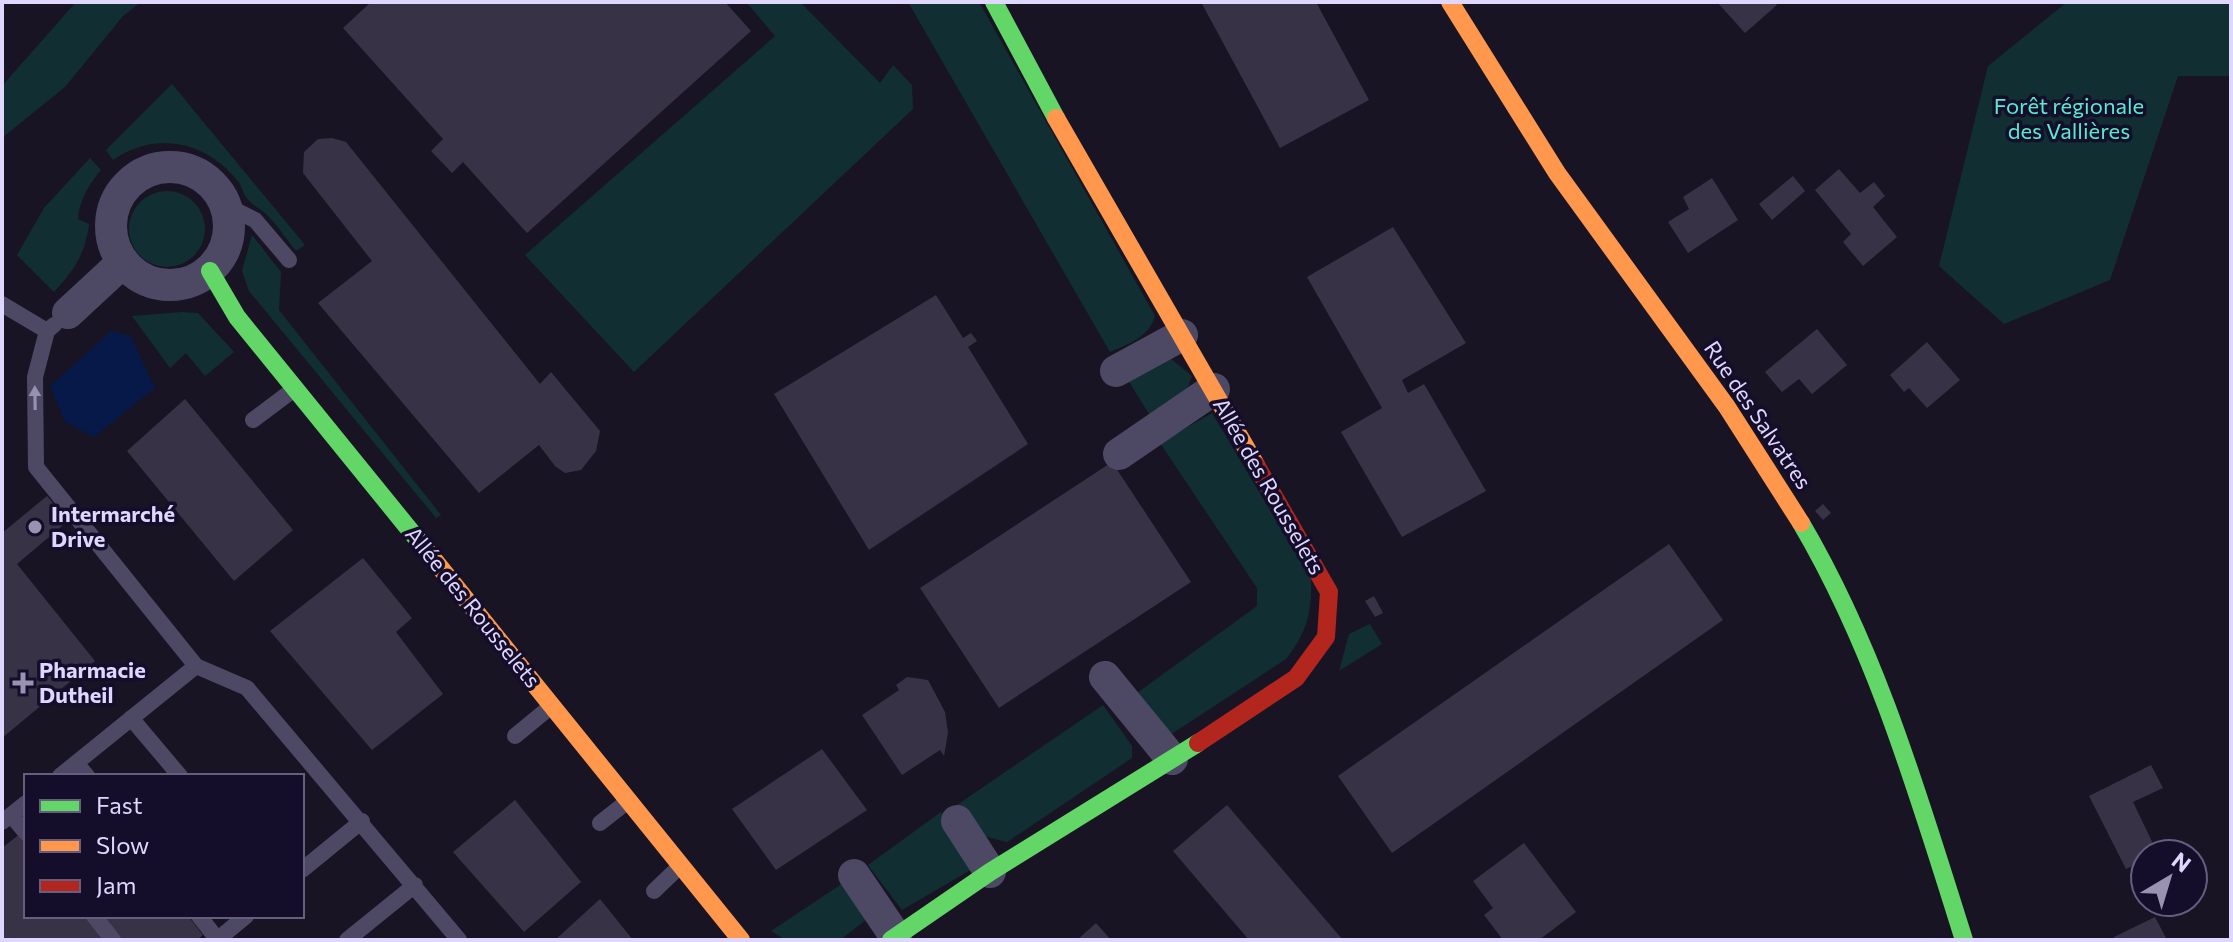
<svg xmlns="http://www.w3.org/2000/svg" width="2233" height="942" font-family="Commissioner,sans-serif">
	<rect width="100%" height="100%" fill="#181424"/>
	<path fill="#112f33" d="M 76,2 L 141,2 L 123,16 L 65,87 L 2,138 L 2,86 Z
		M 746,2 L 800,2 L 880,83 L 893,65 L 912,85 L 913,109 L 634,372 L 525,255 L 775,36 Z
		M 908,2 L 979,2 L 1155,316 C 1148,338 1130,343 1110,352 Z
		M 2067,2 L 2231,2 L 2231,76 L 2178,76 L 2110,280 L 2004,324 L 1939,266 L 1988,66 Z
		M 172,84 L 305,245 L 296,251 C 287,240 279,227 269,217 C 263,210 251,205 246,197 C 242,192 242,186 238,181 C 206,141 156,130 113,160 L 106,150 Z
		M 90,158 L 101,170 C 89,183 79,202 78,219 L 89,224 C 85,255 74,270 54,292 L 17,255 L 44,208 Z
		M129 229a38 38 0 1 1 76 0a38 38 0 1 1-76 0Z
		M 252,235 L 281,272 L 279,310 L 441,515 L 436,518 L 249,291 L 242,271 Z
		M 182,312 L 198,313 L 234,352 L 205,376 L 186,353 L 170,368 L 132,316 Z
		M 1171,359 L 1192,376 L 1186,392 L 1152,419 L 1128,380 Z
		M 1212,413 L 1311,579 C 1312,611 1307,633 1286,659 L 1170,735 L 1137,693 L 1257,606 L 1257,588 L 1160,443 Z
		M 1370,624 L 1382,644 L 1339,671 L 1349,634 Z
		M 1103,705 L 1132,746 L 1132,758 L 1007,842 L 984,836 L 957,805 Z
		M 941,812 L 973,853 L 974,868 L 902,910 L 868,865 Z
		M 843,883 L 866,920 L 840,940 L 786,940 L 771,931 Z"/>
	<path fill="#071948" d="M 111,331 L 131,336 L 155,388 L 94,437 L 65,422 L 50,386 Z"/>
	<path fill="#383246" d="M 371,2 L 725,2 L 751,31 L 527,233 L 463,162 L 452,173 L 431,151 L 443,139 L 343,28 Z
		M 1201,2 L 1316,2 L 1369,100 L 1280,148 Z
		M 1717,2 L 1774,2 L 1777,5 L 1745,33 Z
		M 332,138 L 346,142 L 540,384 L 551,372 L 600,431 L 596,451 L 581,470 L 565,473 L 555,466 L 539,445 L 479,493 L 318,303 L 372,261 L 303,173 L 304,152 L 318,139 Z
		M 1839,169 L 1860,193 L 1874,182 L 1885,196 L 1873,207 L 1897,237 L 1863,266 L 1843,242 L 1851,234 L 1815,190 Z
		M 1793,176 L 1805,191 L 1772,220 L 1759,204 Z
		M 1712,178 L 1738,220 L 1688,253 L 1668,222 L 1689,209 L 1683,197 Z
		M 1393,227 L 1466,343 L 1402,380 L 1408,393 L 1424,384 L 1486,491 L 1402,537 L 1341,432 L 1382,408 L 1307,277 Z
		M 936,295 L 963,338 L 971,333 L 977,341 L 968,347 L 1028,444 L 869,550 L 774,394 Z
		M 1817,329 L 1847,365 L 1812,394 L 1799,379 L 1782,392 L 1765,372 Z
		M 1927,342 L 1960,380 L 1927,408 L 1909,388 L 1904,392 L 1890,375 Z
		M 185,399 L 293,530 L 234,581 L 127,451 Z
		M 1112,462 L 1191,582 L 999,708 L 920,588 Z
		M 47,496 L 68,521 L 17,564 L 95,661 L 2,738 L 2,533 Z
		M 1823,504 L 1831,513 L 1823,520 L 1815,511 Z
		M 1669,544 L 1723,620 L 1392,853 L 1338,776 Z
		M 363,558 L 412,618 L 396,632 L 443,694 L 372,750 L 270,631 Z
		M 1374,596 L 1383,613 L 1375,617 L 1365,601 Z
		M 907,677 L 928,680 L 945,712 L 948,732 L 944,756 L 940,750 L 902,775 L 862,715 L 899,690 L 896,685 Z
		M 822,749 L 867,810 L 776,870 L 732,809 Z
		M 2151,765 L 2163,788 L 2133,802 L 2158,854 L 2145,854 L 2145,860 L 2126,869 L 2089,796 Z
		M 515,800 L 581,882 L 524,932 L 453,852 Z
		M 1227,805 L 1343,940 L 1249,940 L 1173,851 Z
		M 26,829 L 26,916 L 188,916 L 203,935 L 197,940 L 2,940 L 2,848 Z
		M 1524,843 L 1576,912 L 1539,940 L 1503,940 L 1484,915 L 1493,908 L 1473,881 Z
		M 600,899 L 633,940 L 555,940 Z
		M 2155,917 L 2167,940 L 2115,940 L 2114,937 Z
		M 1096,923 L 1111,940 L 1077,940 Z"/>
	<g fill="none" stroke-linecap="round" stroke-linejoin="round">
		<path stroke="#4d4965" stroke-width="16" d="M 227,206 L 255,220 L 289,260
			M 2,304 L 47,331 L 54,325
			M 47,331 L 35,377 L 36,467 L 196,666
			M 253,420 L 293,390
			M 131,718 L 180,776
			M 515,736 L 549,708
			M 76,763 L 87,776
			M 60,776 L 196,666 L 247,688 L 459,940
			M 11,815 L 26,833
			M 2,822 L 26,803
			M 600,823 L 628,801
			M 302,870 L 362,821
			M 654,891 L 679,867
			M 94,916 L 113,940
			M 199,916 L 218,940
			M 217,940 L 246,916
			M 347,940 L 415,885"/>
		<path stroke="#4d4965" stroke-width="32" d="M111 226a59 59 0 1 1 118 0a59 59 0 1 1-118 0Z
			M 68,313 L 123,262
			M 1116,371 L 1182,335
			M 1119,454 L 1214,389
			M 1105,677 L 1172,759
			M 957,821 L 990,872
			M 854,875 L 896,937"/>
		<path stroke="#63d668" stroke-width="18" d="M 994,2 L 1056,118
			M 210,271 L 237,317 L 422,545
			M 1801,523 C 1877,652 1919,798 1964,940
			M 891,940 L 990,872 L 1198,743"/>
		<path stroke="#ff974d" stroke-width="18" d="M 1450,2 L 1557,173 L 1727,407 L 1801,523
			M 1056,118 L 1256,465
			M 422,545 L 741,940"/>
		<path stroke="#b3261e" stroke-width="18" d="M 1198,743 L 1296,678 L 1326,637 L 1329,592 L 1256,465"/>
	</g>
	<defs><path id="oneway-solid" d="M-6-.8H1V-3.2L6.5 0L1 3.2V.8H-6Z" transform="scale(2)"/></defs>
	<use fill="#9690b2" href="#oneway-solid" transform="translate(35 398) rotate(-91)"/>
	<g fill="#9993b2" stroke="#150e2a" stroke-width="3">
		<circle cx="35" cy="527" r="8"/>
		<path d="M19 671h8v8h8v8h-8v8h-8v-8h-8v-8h8z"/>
	</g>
	<g text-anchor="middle" stroke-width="7" stroke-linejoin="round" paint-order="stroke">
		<g font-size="22" fill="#57ebd3" stroke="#150e2a">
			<text x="2069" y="114">Forêt régionale<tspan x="2069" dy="25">des Vallières</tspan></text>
		</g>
		<g font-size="22" fill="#dfd7ff" stroke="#150e2a">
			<text transform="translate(1758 415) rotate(56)" y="8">Rue des Salvatres</text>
			<text transform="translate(1269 486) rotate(60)" y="8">Allée des Rousselets</text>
			<text transform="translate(473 607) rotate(51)" y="8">Allée des Rousselets</text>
		</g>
		<g font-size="22" font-weight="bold" fill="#dfd7ff" stroke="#150e2a" text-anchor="start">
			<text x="51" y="522">Intermarché<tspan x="51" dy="25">Drive</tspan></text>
			<text x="39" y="678">Pharmacie<tspan x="39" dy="25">Dutheil</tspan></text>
		</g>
	</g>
	<rect width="2233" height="942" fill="none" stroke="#dfd7ff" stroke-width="8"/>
	<rect x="24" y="774" width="280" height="144" fill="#150e2a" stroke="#665e7f" stroke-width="2"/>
	<rect x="40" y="800" width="40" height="12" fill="#63d668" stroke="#665e7f" stroke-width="2"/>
	<text x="96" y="814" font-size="24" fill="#dfd7ff">Fast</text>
	<rect x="40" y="840" width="40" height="12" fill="#ff974d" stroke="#665e7f" stroke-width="2"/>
	<text x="96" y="854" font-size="24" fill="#dfd7ff">Slow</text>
	<rect x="40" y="880" width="40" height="12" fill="#b3261e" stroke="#665e7f" stroke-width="2"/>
	<text x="96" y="894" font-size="24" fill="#dfd7ff">Jam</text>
	<g transform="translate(2169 878) rotate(38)"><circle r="38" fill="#150e2a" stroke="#665e7f" stroke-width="2"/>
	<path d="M0-6L14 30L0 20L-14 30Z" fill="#9993b2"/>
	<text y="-12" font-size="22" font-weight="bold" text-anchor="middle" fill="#dfd7ff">N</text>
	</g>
</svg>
